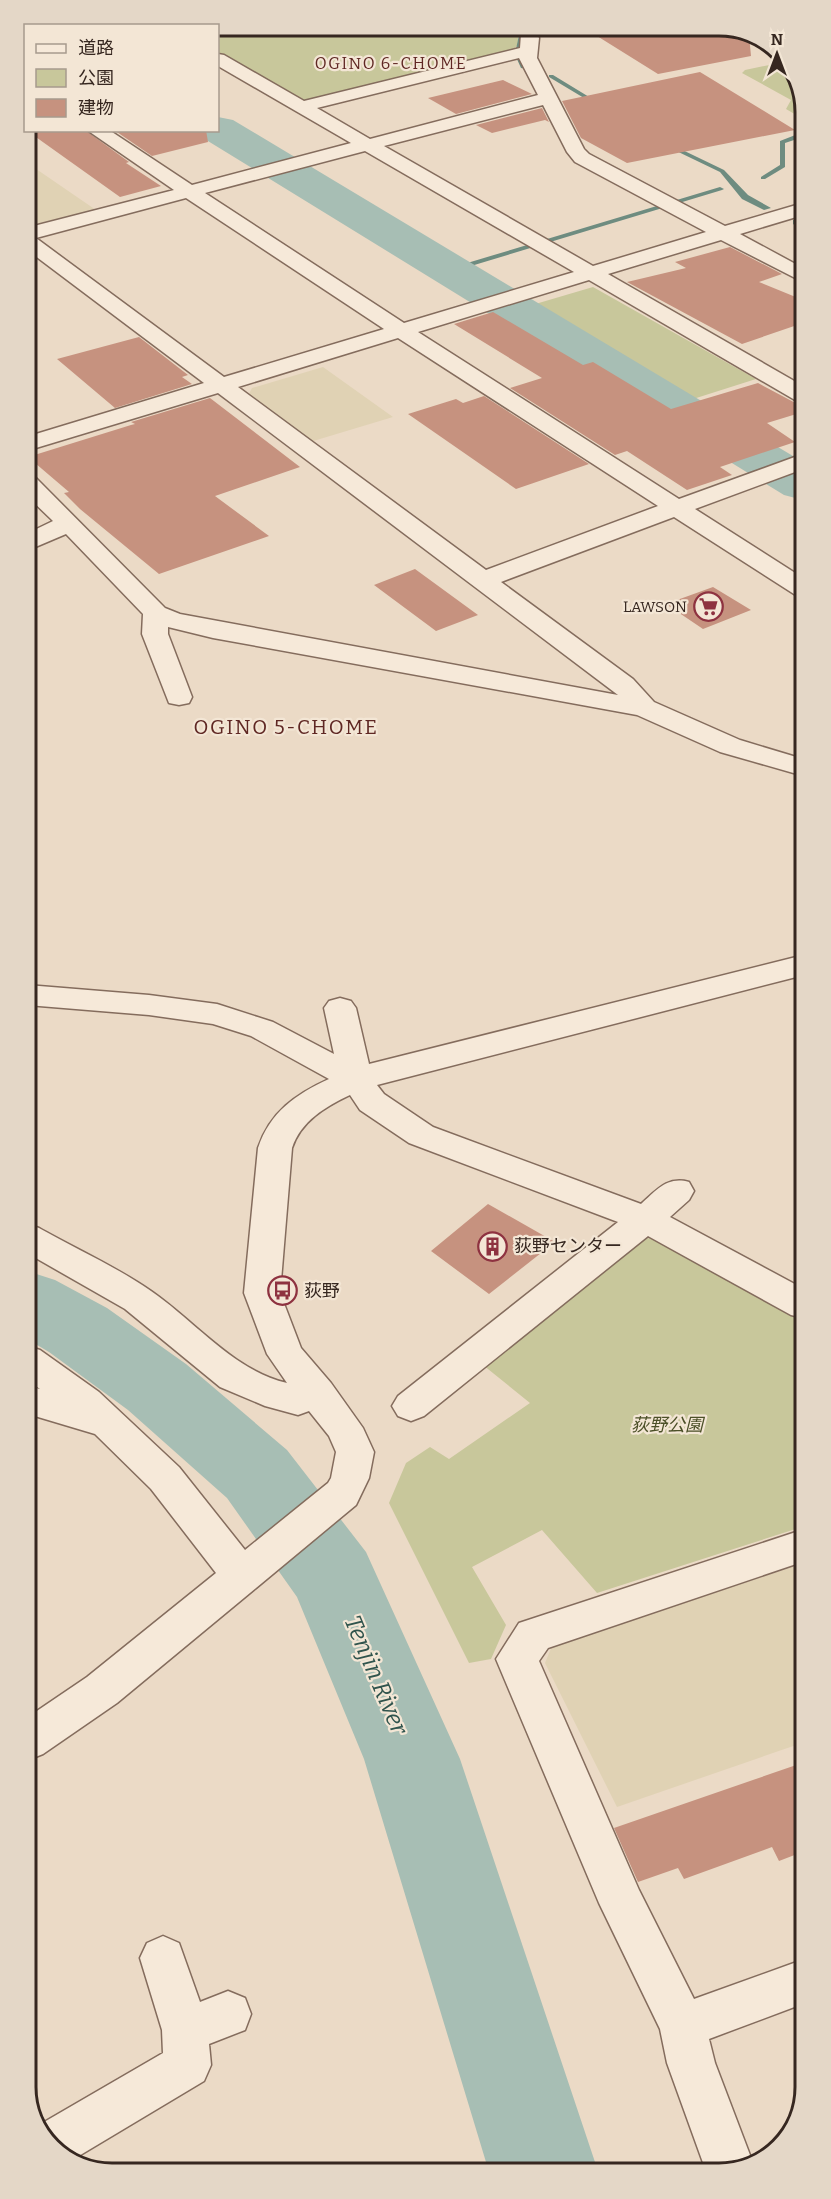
<svg xmlns="http://www.w3.org/2000/svg" width="831" height="2199" font-family="Bitter,'Noto Sans JP',serif">
	<rect width="100%" height="100%" fill="#ebdac6"/>
	<path fill="#e0d2b4" d="M 26,162 L 96,210 L 26,226 Z
		M 323,367 L 393,417 L 310,442 L 248,396 L 252,388 Z
		M 805,1563 L 805,1742 L 617,1807 L 545,1663 L 552,1646 Z"/>
	<path fill="#c8c79b" d="M 218,26 L 509,26 L 519,35 L 517,46 L 510,52 L 299,102 L 218,54 Z
		M 784,62 L 802,89 L 803,119 L 786,109 L 791,100 L 742,73 L 745,70 Z
		M 593,287 L 756,379 L 690,400 L 532,305 Z
		M 650,1238 L 683,1252 L 804,1316 L 805,1526 L 597,1593 L 542,1530 L 472,1567 L 506,1625 L 491,1659 L 469,1663 L 389,1503 L 406,1463 L 430,1447 L 449,1459 L 530,1403 L 478,1361 L 633,1240 Z"/>
	<g fill="none" stroke-linecap="round" stroke-linejoin="round">
		<path fill="#6e8c80" fill-rule="evenodd" d="M 509,26 L 515,26 L 525,34 L 521,50 L 516,49 L 519,35 Z
			M 516,57 L 520,57 L 525,66 L 529,68 L 528,69 L 521,68 Z
			M 549,75 L 553,75 L 599,103 L 594,104 L 549,77 Z
			M 803,132 L 803,137 L 785,143 L 785,167 L 765,179 L 761,179 L 761,177 L 780,165 L 780,141 Z
			M 666,144 L 670,144 L 724,170 L 748,195 L 771,208 L 764,210 L 742,199 L 720,172 L 666,146 Z
			M 720,187 L 724,189 L 722,190 L 451,272 L 444,270 Z
			M 793,220 L 799,220 L 803,225 L 803,231 L 793,224 Z"/>
		<path fill="#a7beb4" fill-rule="evenodd" d="M 218,117 L 233,120 L 803,462 L 803,500 L 784,495 L 203,138 L 199,130 L 218,130 Z
			M 27,1271 L 55,1280 L 107,1308 L 186,1364 L 287,1450 L 366,1552 L 460,1759 L 598,2171 L 489,2172 L 364,1759 L 297,1597 L 227,1498 L 128,1410 L 49,1352 L 27,1339 Z"/>
	</g>
	<path fill="#c6927f" d="M 581,26 L 725,26 L 749,35 L 751,56 L 658,74 Z
		M 700,72 L 795,130 L 627,163 L 581,138 L 562,101 Z
		M 503,80 L 532,94 L 456,114 L 428,98 Z
		M 542,108 L 549,122 L 545,120 L 492,133 L 476,125 Z
		M 26,130 L 85,130 L 129,162 L 126,163 L 161,186 L 120,197 Z
		M 114,130 L 206,130 L 208,142 L 152,156 Z
		M 730,247 L 782,274 L 759,282 L 803,300 L 803,323 L 742,344 L 627,282 L 686,268 L 675,262 Z
		M 493,312 L 583,365 L 593,362 L 671,409 L 758,383 L 803,407 L 803,412 L 767,423 L 795,442 L 720,467 L 732,475 L 687,490 L 627,451 L 615,455 L 510,388 L 542,378 L 454,324 Z
		M 139,337 L 188,375 L 182,377 L 192,384 L 115,408 L 57,359 Z
		M 484,396 L 589,464 L 516,489 L 408,414 L 456,399 L 463,403 Z
		M 210,398 L 300,467 L 215,496 L 269,536 L 159,574 L 80,509 L 64,493 L 69,492 L 28,457 L 131,425 L 135,424 L 131,422 Z
		M 415,569 L 478,615 L 436,631 L 374,585 Z
		M 713,587 L 751,610 L 703,629 L 666,604 Z
		M 488,1204 L 555,1242 L 489,1294 L 431,1251 Z
		M 805,1762 L 805,1851 L 779,1861 L 772,1847 L 684,1879 L 678,1868 L 638,1882 L 614,1828 Z"/>
	<g fill="none" stroke-linecap="round" stroke-linejoin="round">
		<defs>
			<path id="minor" d="M 516,26 L 533,26 L 539,38 L 537,58 L 584,149 L 589,154 L 725,226 L 803,203 L 803,215 L 740,234 L 803,268 L 803,282 L 721,240 L 608,274 L 803,386 L 803,402 L 795,400 L 589,280 L 418,332 L 679,499 L 803,454 L 803,469 L 695,509 L 803,578 L 803,597 L 794,594 L 674,517 L 501,582 L 633,679 L 654,702 L 740,740 L 803,759 L 804,776 L 720,752 L 637,715 L 213,638 L 168,627 L 168,634 L 192,697 L 189,703 L 179,705 L 169,703 L 142,634 L 143,614 L 66,534 L 26,551 L 26,534 L 53,521 L 26,495 L 26,474 L 34,476 L 165,608 L 180,614 L 618,695 L 218,393 L 26,451 L 26,437 L 204,383 L 26,249 L 26,228 L 174,190 L 87,130 L 109,130 L 192,185 L 351,143 L 218,66 L 218,54 L 224,55 L 304,101 L 520,48 L 521,34 ZM 519,58 L 538,95 L 370,139 L 317,108 ZM 543,105 L 567,152 L 575,162 L 706,232 L 593,266 L 384,146 ZM 365,151 L 574,272 L 404,323 L 205,193 ZM 186,198 L 384,329 L 224,377 L 36,238 ZM 398,338 L 658,506 L 486,570 L 238,387 Z
				M 804,955 L 804,975 L 377,1085 L 384,1094 L 433,1127 L 641,1204 C 657,1190 667,1176 689,1182 L 694,1191 L 689,1200 L 670,1217 L 804,1289 L 804,1318 L 791,1315 L 648,1236 L 424,1416 L 411,1421 L 398,1416 L 392,1406 L 398,1396 L 618,1222 L 409,1143 L 360,1110 L 350,1095 C 325,1107 301,1121 292,1148 L 280,1293 L 301,1348 L 331,1383 L 363,1428 L 374,1452 L 369,1478 L 356,1505 L 256,1588 L 117,1703 L 43,1754 L 28,1760 L 28,1717 L 87,1677 L 216,1573 L 151,1489 L 95,1434 L 28,1414 L 28,1386 L 40,1389 L 27,1380 L 27,1346 L 40,1350 L 99,1392 L 179,1467 L 245,1550 L 328,1483 L 331,1478 L 336,1452 L 329,1436 L 309,1411 L 298,1415 L 265,1406 L 220,1387 L 125,1309 L 27,1253 L 27,1224 L 39,1228 C 76,1249 117,1267 151,1291 C 196,1322 233,1370 287,1383 L 267,1354 L 244,1293 L 258,1148 C 270,1112 296,1094 329,1079 L 251,1036 L 213,1024 L 149,1015 L 27,1005 L 27,985 L 149,995 L 217,1004 L 273,1022 L 334,1054 L 324,1008 L 329,1001 L 340,998 L 351,1001 L 356,1008 L 369,1064 Z
				M 805,1529 L 805,1561 L 548,1648 L 539,1661 L 639,1890 L 694,1999 L 805,1959 L 805,2003 L 709,2039 L 715,2063 L 753,2163 L 742,2170 L 706,2171 L 667,2063 L 660,2029 L 599,1903 L 496,1659 L 519,1623 Z
				M 163,1936 L 179,1943 L 200,2002 L 228,1991 L 245,1998 L 251,2014 L 245,2030 L 209,2044 L 211,2065 L 204,2081 L 72,2160 L 59,2155 L 39,2125 L 163,2053 L 162,2030 L 140,1958 L 147,1943 Z"/>
		</defs>
		<use href="#minor" stroke="#846c5d" stroke-width="3"/>
		<use href="#minor" fill="#f6e9d9" fill-rule="evenodd"/>
	</g>
	<defs>
		<symbol id="supermarket-ring" viewBox="-11 -11 22 22"><circle r="9.5" fill="#f3e6d5" stroke="#8e3240" stroke-width="1.5"/><path d="M-6-5.5h2.5l.6 2H6L4.5 2H-2.5L-4.4-4H-6ZM-1.5 3.2a1.3 1.3 0 1 0 .1 0ZM3 3.2a1.3 1.3 0 1 0 .1 0Z" fill="#8e3240"/></symbol>
		<symbol id="building-ring" viewBox="-11 -11 22 22"><circle r="9.5" fill="#f3e6d5" stroke="#8e3240" stroke-width="1.5"/><path d="M-4-6H4V6H1V3H-1V6H-4ZM-2.5-4.3h1.7v1.8h-1.7ZM.8-4.3h1.7v1.8H.8ZM-2.5-1h1.7V.8h-1.7ZM.8-1h1.7V.8H.8Z" fill="#8e3240"/></symbol>
		<symbol id="bus-ring" viewBox="-11 -11 22 22"><circle r="9.5" fill="#f3e6d5" stroke="#8e3240" stroke-width="1.5"/><path d="M-5-6H5V4H4V6H2V4H-2V6H-4V4H-5ZM-3.5-4V0h7V-4ZM-3.5 1.2v1.5H-2V1.2ZM2 1.2v1.5H3.5V1.2Z" fill="#8e3240"/></symbol>
	</defs>
	<g fill-rule="evenodd">
		<use href="#supermarket-ring" x="692" y="590" width="33" height="33"/>
		<use href="#building-ring" x="476" y="1230" width="33" height="33"/>
		<use href="#bus-ring" x="266" y="1274" width="33" height="33"/>
	</g>
	<g text-anchor="middle" stroke-width="4.5" stroke-linejoin="round" paint-order="stroke">
		<g font-size="15" fill="#362720" stroke="#f3e6d5" text-anchor="end">
			<text x="687" y="612">LAWSON</text>
		</g>
		<g font-size="16" letter-spacing="1.5" fill="#5f2723" stroke="#f3e6d5">
			<text x="391" y="69">OGINO 6-CHOME</text>
		</g>
		<g font-size="18" fill="#362720" stroke="#f3e6d5" text-anchor="start">
			<text x="514" y="1252">荻野センター</text>
			<text x="304" y="1297">荻野</text>
		</g>
		<g font-size="18" font-style="italic" fill="#4c5028" stroke="#f3e6d5">
			<text x="667" y="1431">荻野公園</text>
		</g>
		<g font-size="20" letter-spacing="1.5" fill="#5f2723" stroke="#f3e6d5">
			<text x="286" y="734">OGINO 5-CHOME</text>
		</g>
		<g font-size="24" font-style="italic" fill="#30544d" stroke="#f3e6d5">
			<text transform="translate(376 1675) rotate(67)" y="8">Tenjin River</text>
		</g>
	</g>
	<path d="M0 0H831V2199H0ZM112 36H719A76 76 0 0 1 795 112V2087A76 76 0 0 1 719 2163H112A76 76 0 0 1 36 2087V112A76 76 0 0 1 112 36Z" fill="#e4d7c7" fill-rule="evenodd"/>
	<path fill="none" stroke="#362720" stroke-width="3" d="M112 36H719A76 76 0 0 1 795 112V2087A76 76 0 0 1 719 2163H112A76 76 0 0 1 36 2087V112A76 76 0 0 1 112 36Z"/>
	<rect x="24" y="24" width="195" height="108" fill="#f3e6d5" stroke="#a79a8d" stroke-width="1.5"/>
	<rect x="36" y="44" width="30" height="9" fill="#f6e9d9" stroke="#a79a8d" stroke-width="1.5"/>
	<text x="78" y="54" font-size="18" fill="#362720">道路</text>
	<rect x="36" y="69" width="30" height="18" fill="#c8c79b" stroke="#a79a8d" stroke-width="1.5"/>
	<text x="78" y="84" font-size="18" fill="#362720">公園</text>
	<rect x="36" y="99" width="30" height="18" fill="#c6927f" stroke="#a79a8d" stroke-width="1.5"/>
	<text x="78" y="114" font-size="18" fill="#362720">建物</text>
	<g transform="translate(777 54)" stroke="#f3e6d5" stroke-width="4.5" paint-order="stroke">
	<path d="M0-4.5L10 22L0 15L-10 22Z" fill="#362720"/>
	<text y="-9" font-size="16" font-weight="bold" text-anchor="middle" fill="#362720">N</text>
	</g>
</svg>
